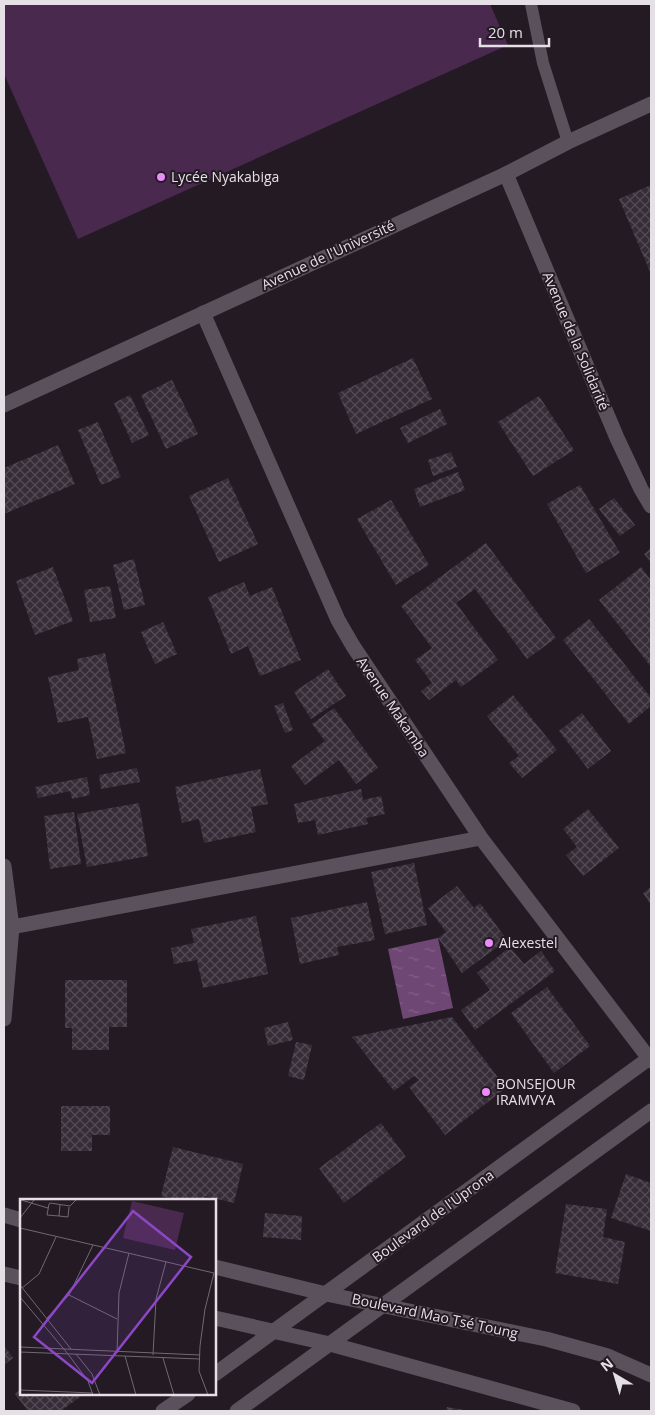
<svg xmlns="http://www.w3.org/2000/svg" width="655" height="1415" font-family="'Open Sans',sans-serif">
	<defs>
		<pattern id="water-ripples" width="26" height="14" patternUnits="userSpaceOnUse" patternTransform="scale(1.25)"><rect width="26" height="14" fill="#6f4774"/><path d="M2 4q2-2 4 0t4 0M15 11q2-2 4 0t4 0" fill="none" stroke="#836188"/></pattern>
		<pattern id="building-cross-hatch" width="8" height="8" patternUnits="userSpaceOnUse" patternTransform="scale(1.25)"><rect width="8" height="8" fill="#362d38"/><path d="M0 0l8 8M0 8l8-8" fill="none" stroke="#534b55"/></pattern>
	</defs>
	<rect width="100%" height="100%" fill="#231a24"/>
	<path fill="#49294e" d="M 4,4 L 490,4 L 508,45 L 78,239 L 4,74 Z"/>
	<path fill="url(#water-ripples)" d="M 438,938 L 453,1008 L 403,1019 L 388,949 Z"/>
	<path fill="url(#building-cross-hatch)" d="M 651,185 L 651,274 L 619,199 Z
		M 413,358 L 432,399 L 356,434 L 338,393 Z
		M 172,380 L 198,434 L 166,449 L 141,395 Z
		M 130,395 L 149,435 L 132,443 L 114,403 Z
		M 539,396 L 574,450 L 533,476 L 498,422 Z
		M 440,409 L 447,424 L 408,443 L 400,428 Z
		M 98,422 L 121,477 L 101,485 L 78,430 Z
		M 58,445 L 75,484 L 4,514 L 4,468 Z
		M 451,452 L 457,467 L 433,476 L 428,460 Z
		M 458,472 L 465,490 L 420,507 L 414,489 Z
		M 228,478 L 258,544 L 219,562 L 189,496 Z
		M 580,485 L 620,553 L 586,573 L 547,504 Z
		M 614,498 L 635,525 L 620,536 L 599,509 Z
		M 391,500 L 429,565 L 396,585 L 357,519 Z
		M 486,543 L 556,638 L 527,659 L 475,589 L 456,603 L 498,660 L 461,687 L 456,680 L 429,700 L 421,691 L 432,683 L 415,660 L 432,648 L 401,606 Z
		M 651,548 L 651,562 L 644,554 Z
		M 134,559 L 145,605 L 124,610 L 113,565 Z
		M 53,567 L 73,621 L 35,635 L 16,581 Z
		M 641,567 L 651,580 L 651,667 L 599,600 Z
		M 244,582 L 250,596 L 272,587 L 301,660 L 260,676 L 248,646 L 231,654 L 208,597 Z
		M 110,586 L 116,618 L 90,622 L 84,590 Z
		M 589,619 L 651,698 L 651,706 L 629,724 L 563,640 Z
		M 163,622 L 177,654 L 155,664 L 141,632 Z
		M 105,653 L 126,753 L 97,759 L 88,717 L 58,723 L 48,677 L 79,670 L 77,659 Z
		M 328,669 L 346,696 L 311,719 L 294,692 Z
		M 513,695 L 557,750 L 522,778 L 509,763 L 519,756 L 487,716 Z
		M 283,703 L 293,730 L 285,733 L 274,706 Z
		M 334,708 L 378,768 L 356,784 L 339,760 L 305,785 L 291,766 L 325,741 L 312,724 Z
		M 582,713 L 611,751 L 588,769 L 559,731 Z
		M 137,768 L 140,782 L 101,789 L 99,775 Z
		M 260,769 L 268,804 L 251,807 L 256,832 L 204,843 L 199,819 L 182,823 L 175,787 Z
		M 87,777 L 90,795 L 72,799 L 70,791 L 38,798 L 35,787 Z
		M 361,789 L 363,800 L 381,796 L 385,814 L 366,818 L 368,824 L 318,835 L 315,820 L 298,823 L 294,804 Z
		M 139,803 L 148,856 L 87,867 L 77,814 Z
		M 588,809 L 619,848 L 583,876 L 566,855 L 577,847 L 563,829 Z
		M 74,812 L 81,864 L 50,869 L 44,816 Z
		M 414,863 L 427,925 L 385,934 L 371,872 Z
		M 457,886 L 474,908 L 480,903 L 507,940 L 462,973 L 438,938 L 446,932 L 428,908 Z
		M 651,887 L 651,905 L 643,893 Z
		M 367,902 L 375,940 L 337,947 L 339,955 L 300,964 L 291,918 Z
		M 256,916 L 268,974 L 203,988 L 197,960 L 174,964 L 171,948 L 194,943 L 191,929 Z
		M 510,947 L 524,964 L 541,951 L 555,971 L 475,1030 L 461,1010 L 490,990 L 477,973 Z
		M 65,980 L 127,980 L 127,1027 L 109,1027 L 109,1050 L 72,1050 L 72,1028 L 65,1028 Z
		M 547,987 L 590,1046 L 554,1073 L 511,1013 Z
		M 452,1017 L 506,1088 L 445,1135 L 409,1087 L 419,1080 L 414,1076 L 394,1091 L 352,1037 Z
		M 288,1022 L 293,1040 L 268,1046 L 264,1028 Z
		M 296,1042 L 312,1045 L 304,1080 L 288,1076 Z
		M 61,1106 L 110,1106 L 110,1135 L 92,1135 L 92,1151 L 61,1151 Z
		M 381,1123 L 406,1157 L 344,1203 L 319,1168 Z
		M 173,1147 L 243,1164 L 234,1203 L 205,1196 L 203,1200 L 181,1200 L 161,1196 Z
		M 626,1174 L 651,1183 L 651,1231 L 611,1218 Z
		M 566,1204 L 607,1209 L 603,1237 L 625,1242 L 618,1284 L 555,1273 Z
		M 265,1213 L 302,1216 L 301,1240 L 263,1237 Z
		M 4,1345 L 13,1358 L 4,1365 Z
		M 21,1389 L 21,1394 L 84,1394 L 61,1411 L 28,1411 L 15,1394 Z
		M 447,1407 L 464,1410 L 464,1411 L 446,1411 Z"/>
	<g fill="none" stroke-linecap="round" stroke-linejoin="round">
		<path stroke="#5b515c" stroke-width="12" d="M 531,4 L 543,63 L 568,142"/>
		<path stroke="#5b515c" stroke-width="15" d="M 506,174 L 617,438 L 641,489 L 651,506
			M 203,313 L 338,620 L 353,646 L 481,838 L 651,1061
			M 4,866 L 12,927 L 4,1019
			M 12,927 L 481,838
			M 4,1215 L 21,1220
			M 215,1267 L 326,1294 L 546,1339 L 608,1356 L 651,1375
			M 4,1274 L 21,1278
			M 215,1318 L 330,1344 L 573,1411"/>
		<path stroke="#5b515c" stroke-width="15" d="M 4,405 L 506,174 L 568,142 L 651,104
			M 215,1374 L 651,1057
			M 163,1411 L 188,1394
			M 237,1411 L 651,1111"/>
	</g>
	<g fill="#ec8cfa" stroke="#231a24" stroke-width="2">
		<circle cx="161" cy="177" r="5"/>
		<circle cx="489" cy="943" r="5"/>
		<circle cx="486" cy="1092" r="5"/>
	</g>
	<g text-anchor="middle" stroke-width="4" stroke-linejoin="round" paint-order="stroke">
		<g font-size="14" fill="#e5dfe6" stroke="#231a24" text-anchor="start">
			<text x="171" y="182">Lycée Nyakabiga</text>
			<text x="499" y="948">Alexestel</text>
			<text x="496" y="1089">BONSEJOUR<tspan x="496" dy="16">IRAMVYA</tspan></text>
		</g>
		<g font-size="14" fill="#e5dfe6" stroke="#231a24">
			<text transform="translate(328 255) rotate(-25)" y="5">Avenue de l'Université</text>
			<text transform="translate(576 341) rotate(67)" y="5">Avenue de la Solidarité</text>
			<text transform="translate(393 707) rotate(56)" y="5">Avenue Makamba</text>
			<text transform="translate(433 1216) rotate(-36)" y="5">Boulevard de l'Uprona</text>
			<text transform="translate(435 1316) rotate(12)" y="5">Boulevard Mao Tsé Toung</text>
		</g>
	</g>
	<g transform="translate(20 1199)">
		<rect width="196" height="196" fill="#231a24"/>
		<path d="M 112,2 L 164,14 L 155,51 L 103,39 Z" fill="#49294e"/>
		<path fill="none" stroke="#716972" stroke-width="1" d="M 1,1 L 28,9M 40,6 L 39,17 L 27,16 L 29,5 L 30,4 L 50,7 L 56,1M 39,17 L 48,18 L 49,8M 0,19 L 14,1M 0,29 L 194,74 L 185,110 L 180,147 L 179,172 L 188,196M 0,86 L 51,150M 2,89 L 19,75 L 36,38M 49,96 L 97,120M 0,98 L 48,155 L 68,182 L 73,196M 27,119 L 49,96 L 73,46M 0,148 L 180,156M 0,153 L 180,160M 97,154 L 99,94 L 109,54M 56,155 L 72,175 L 80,196M 133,156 L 136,100 L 146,63M 105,157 L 116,196M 143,159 L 154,196M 0,191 L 73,194"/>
		<path fill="#8b47c5" fill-opacity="0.15" stroke="#8b47c5" stroke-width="2.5" d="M 113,12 L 171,58 L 72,184 L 14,138 Z"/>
		<rect width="196" height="196" fill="none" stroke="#e5dfe6" stroke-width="2.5"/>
	</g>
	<rect width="655" height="1415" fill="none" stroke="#e5dfe6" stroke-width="10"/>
	<g transform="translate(615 1375) rotate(322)" stroke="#231a24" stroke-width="4" paint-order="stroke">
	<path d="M0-4L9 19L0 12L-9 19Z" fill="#e5dfe6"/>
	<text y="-8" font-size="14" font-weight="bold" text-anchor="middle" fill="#e5dfe6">N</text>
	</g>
	<path d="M480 38v8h69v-8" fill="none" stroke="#e5dfe6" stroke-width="2.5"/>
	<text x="488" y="38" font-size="15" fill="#e5dfe6" stroke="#231a24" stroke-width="4" paint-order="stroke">20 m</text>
</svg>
